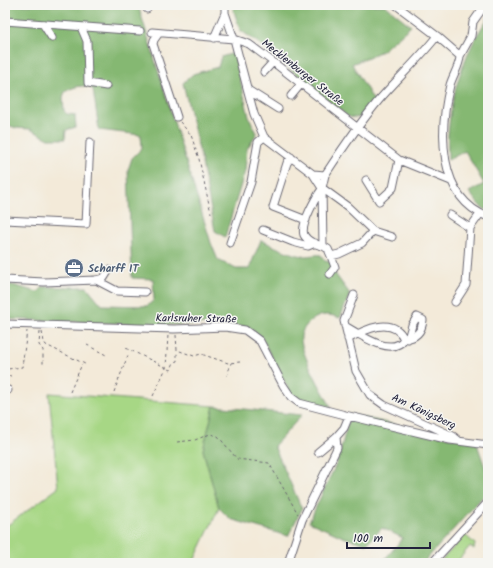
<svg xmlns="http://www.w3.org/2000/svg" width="493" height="568" font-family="Kalam,sans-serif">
	<rect width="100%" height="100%" fill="#f6f6f2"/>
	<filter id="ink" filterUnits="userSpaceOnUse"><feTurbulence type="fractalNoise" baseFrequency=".025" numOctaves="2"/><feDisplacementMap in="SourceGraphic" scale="8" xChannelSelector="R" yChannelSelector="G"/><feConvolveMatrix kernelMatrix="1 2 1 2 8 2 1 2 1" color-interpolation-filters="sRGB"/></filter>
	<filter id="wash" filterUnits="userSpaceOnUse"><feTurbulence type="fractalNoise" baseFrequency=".012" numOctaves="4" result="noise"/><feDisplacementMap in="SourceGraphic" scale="16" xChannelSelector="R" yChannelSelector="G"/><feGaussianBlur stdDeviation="0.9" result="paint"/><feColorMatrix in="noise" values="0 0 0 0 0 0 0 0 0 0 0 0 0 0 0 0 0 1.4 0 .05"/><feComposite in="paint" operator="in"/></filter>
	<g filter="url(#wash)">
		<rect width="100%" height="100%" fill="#f3ead9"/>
		<path fill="#a7d785" stroke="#647c60" d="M 49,393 L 214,406 L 203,450 L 219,508 L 193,563 L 5,563 L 5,527 L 58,488 Z
			M 465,535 L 475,544 L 474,549 L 470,546 L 456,563 L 439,563 Z"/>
		<path fill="#85b872" stroke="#546d56" d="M 5,5 L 138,5 L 211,243 L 218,260 L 236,269 L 249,269 L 261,240 C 274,246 290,255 305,256 C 311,256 316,254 321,255 L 325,261 L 330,262 L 336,275 L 350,294 L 340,318 C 329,314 321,313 311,321 C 306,325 302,330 301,336 C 299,352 323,391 331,407 L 292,396 L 263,340 L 250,328 L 226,324 L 155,325 L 5,319 L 5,284 C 17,285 27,290 38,292 L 43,287 L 87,287 L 102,305 L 147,306 L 154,300 L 153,279 L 132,278 L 128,170 L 132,158 L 142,148 L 141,135 L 99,130 L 93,89 C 86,83 72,87 65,92 L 63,97 L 64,111 L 67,114 L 75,115 L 76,127 L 66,130 L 65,139 L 49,139 L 30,129 L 16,128 L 5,124 Z
			M 232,5 L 385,5 L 411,26 L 382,51 L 352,64 L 374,101 C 366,112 362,122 347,116 L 260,44 L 240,30 Z
			M 488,18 L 488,211 L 480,206 L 469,192 L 484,184 L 465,151 L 448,160 C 448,148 447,137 449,125 C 453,87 466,50 488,18 Z
			M 234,53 L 249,117 L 257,133 L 247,149 L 245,171 L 225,237 L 215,231 L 201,158 L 183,83 L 193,74 L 218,67 L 221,57 Z
			M 214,406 L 302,415 L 274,446 L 302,509 L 288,536 L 230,519 L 219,508 L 203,450 Z
			M 350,414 L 451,438 L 476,441 L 488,476 L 488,491 L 423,563 L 391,563 L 385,559 L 403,538 L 382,528 L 367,544 L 343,537 L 309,522 L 338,460 Z"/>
	</g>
	<g filter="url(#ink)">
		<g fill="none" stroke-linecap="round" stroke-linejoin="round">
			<defs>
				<path id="minor" d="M 146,5 L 147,9
					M 225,5 L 225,13 L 234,39 L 249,44 L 273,62 L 399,160 L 451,181
					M 396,5 L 437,36 L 460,56 C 460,65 453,75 450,85 C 439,130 437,197 488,217
					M 5,21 L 140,31
					M 43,24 L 52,38
					M 81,27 L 87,41 L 88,83 L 106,86
					M 152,32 L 234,39 L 254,114 L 264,137 L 313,174 L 325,175 C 342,149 359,124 379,100 C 398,78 419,59 437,36
					M 159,33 L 154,40 L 153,44 L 177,117
					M 214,38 L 225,13
					M 460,56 L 471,36 L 473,22 L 485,5
					M 264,72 L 273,62
					M 248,90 L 278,109
					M 291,96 L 301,84
					M 291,157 L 287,163 L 273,207 L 306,220
					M 313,174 L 322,188 L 325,175
					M 366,180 L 379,201 L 393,188 L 399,160
					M 322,188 L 323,246 L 328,249 L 331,256 L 339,254 L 362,243 L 373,231
					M 322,188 L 348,207 L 373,231 L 392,237
					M 322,189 C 316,197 300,225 304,235 C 307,241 317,245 323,246
					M 450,215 L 470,228 L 480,214
					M 5,220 L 86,224 L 90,142
					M 263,230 L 293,242 L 308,246 L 315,243
					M 230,243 L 251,182 L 258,142 L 264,137
					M 330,274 L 335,267 L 331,256
					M 5,280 L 44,282 L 96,280 L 104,278 L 109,270
					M 96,280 L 117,291 L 145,292
					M 354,295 L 344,321 L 356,371 L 370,395 L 384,405 L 453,436 L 459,441
					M 455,302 L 466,285 L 470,228
					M 5,324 L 174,329 L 225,327 L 245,330 L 260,341 L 283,385 L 291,397 L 299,403 L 349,416 L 450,440 L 488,445
					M 345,326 C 359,334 392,358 404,339 C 393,315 364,330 348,339
					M 404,339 C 416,338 422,331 423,320 L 417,317 L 412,325 L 408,339
					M 5,390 L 8,390
					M 318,452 L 336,437 L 344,428 L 349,416
					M 288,563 L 302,520 L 337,448 L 336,437
					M 432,563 L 488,502"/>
			</defs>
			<use href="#minor" stroke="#6b6872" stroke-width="9"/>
			<path stroke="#6b6872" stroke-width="1" stroke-dasharray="3 3" stroke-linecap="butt" d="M 180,122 L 191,135 L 199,159 L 211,213
				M 485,207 L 488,201
				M 40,332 L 39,345 L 43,350 L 43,364
				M 42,332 L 44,342 L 46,345 L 87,365
				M 176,335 L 177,350 L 194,356 L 201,354 L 228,363 L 240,362
				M 87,345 L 108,356
				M 126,348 L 171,370 L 174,362 L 177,361 L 177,351
				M 11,376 L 6,375 L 8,369 L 22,367 L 27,331
				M 227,376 L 231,363
				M 70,392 L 82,364
				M 114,392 L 128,355
				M 153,396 L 166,368 L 168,335
				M 177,442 L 195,440 L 210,434 L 218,436 L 237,459 L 269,463 L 298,514"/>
			<use href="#minor" stroke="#fff" stroke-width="7"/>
		</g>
	</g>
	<defs>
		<symbol id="office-disc" viewBox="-11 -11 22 22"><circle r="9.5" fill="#5c6f8a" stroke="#f6f6f2"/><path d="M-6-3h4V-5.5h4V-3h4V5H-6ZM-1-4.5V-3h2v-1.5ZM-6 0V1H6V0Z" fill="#fff"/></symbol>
	</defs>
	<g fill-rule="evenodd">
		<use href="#office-disc" x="63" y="257" width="22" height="22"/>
	</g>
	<g text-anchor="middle" stroke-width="3" stroke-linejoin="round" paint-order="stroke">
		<g font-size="11" fill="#22223b" stroke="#f6f6f2">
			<text transform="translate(303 72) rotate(38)" y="4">Mecklenburger Straße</text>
			<text transform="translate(196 318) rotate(1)" y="4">Karlsruher Straße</text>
			<text transform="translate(424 411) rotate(25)" y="4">Am Königsberg</text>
		</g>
		<g font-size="11" font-weight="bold" fill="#4e5e75" stroke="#f6f6f2" text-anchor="start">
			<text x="88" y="272">Scharff IT</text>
		</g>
	</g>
	<rect width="493" height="568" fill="none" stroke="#f6f6f2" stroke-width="20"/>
	<path d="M347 542v6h83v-6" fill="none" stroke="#22223b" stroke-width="2"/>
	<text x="353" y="542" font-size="12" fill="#22223b" stroke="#f6f6f2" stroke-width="3" paint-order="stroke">100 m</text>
</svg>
